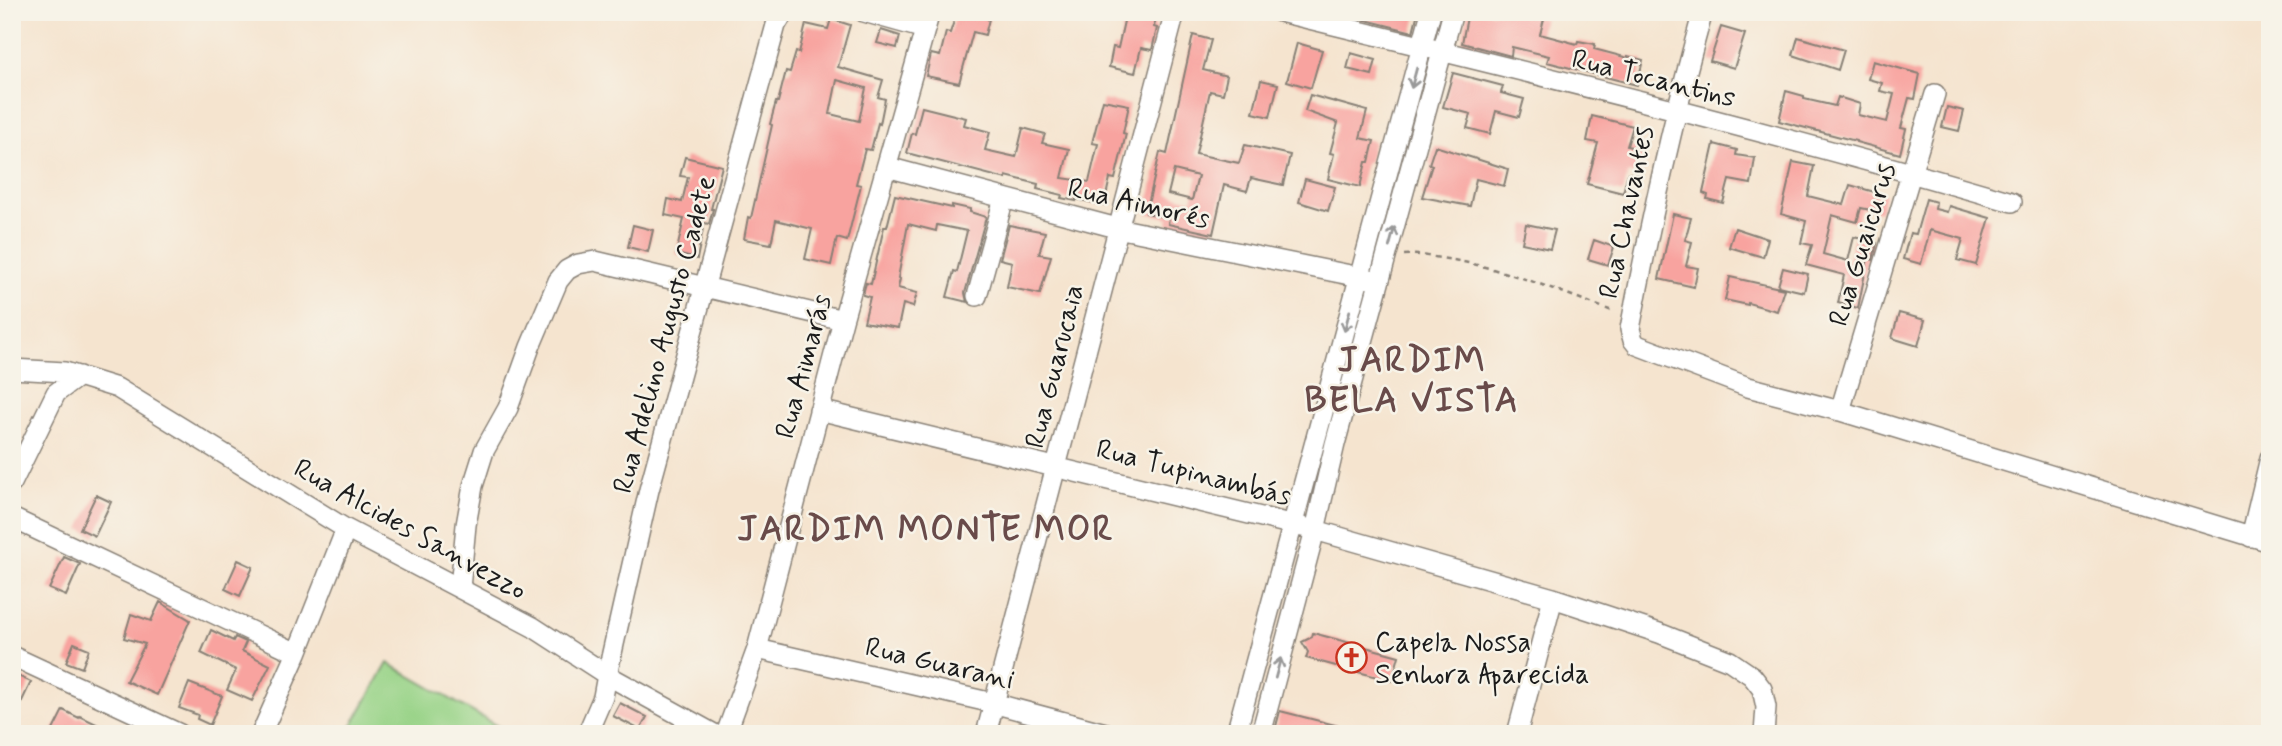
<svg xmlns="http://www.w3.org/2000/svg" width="2282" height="746" font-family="Mynerve,sans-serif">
	<rect width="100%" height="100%" fill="#f7f3e8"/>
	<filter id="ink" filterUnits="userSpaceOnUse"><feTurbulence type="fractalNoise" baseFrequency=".0143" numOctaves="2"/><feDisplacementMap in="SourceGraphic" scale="14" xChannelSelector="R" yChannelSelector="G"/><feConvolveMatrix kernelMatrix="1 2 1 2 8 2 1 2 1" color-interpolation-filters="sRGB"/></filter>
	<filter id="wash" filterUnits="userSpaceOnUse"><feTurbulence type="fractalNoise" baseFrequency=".00686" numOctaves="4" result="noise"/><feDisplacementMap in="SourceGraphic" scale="28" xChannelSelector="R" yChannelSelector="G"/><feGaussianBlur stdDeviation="1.57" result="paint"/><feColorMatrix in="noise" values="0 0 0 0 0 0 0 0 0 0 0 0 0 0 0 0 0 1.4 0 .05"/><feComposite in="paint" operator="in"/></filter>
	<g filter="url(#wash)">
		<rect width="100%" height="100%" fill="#f5e4cf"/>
		<path fill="#98d387" stroke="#5a7852" stroke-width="2" d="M 388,663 L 511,734 L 347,734 Z"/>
		<g id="blocks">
			<path fill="#f8a39f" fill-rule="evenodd" d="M 957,12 L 968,12 L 989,19 L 985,35 L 973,32 L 959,83 L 926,76 L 931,54 L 940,56 L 946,32 L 950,33 Z
				M 1126,12 L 1157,12 L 1154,27 L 1157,28 L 1152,50 L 1141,48 L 1135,73 L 1109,67 L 1113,47 L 1118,48 Z
				M 1350,12 L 1418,12 L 1413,32 L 1350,16 Z
				M 1468,12 L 1515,12 L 1544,19 L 1540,34 L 1577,44 L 1578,41 L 1595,44 L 1594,49 L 1628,58 L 1628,56 L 1643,60 L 1637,85 L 1547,62 L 1549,56 L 1512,47 L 1511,56 L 1462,43 Z
				M 831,19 L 850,25 L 838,67 L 883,80 L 878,97 L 885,99 L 880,124 L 878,123 L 871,150 L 865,149 L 856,184 L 861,185 L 847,241 L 837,238 L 831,265 L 805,259 L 812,229 L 776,220 L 771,244 L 744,239 L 748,217 L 751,218 L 772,125 L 770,124 L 776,102 L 778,102 L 786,71 L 790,72 L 796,52 L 799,53 L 806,24 L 828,29 ZM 837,80 L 866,88 L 859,121 L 830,114 Z
				M 1721,27 L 1745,34 L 1734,68 L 1710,61 Z
				M 881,30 L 900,36 L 897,48 L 877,43 Z
				M 1193,35 L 1211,40 L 1203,70 L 1227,76 L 1223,94 L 1210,91 L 1196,154 L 1239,163 L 1245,145 L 1290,155 L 1283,185 L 1251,178 L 1247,191 L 1224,185 L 1213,234 L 1168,224 L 1169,218 L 1146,213 L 1160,152 L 1167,154 ZM 1174,170 L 1198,176 L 1192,200 L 1168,194 Z
				M 1798,37 L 1844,50 L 1838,70 L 1793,55 Z
				M 1297,43 L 1322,50 L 1311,88 L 1287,81 Z
				M 1351,53 L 1376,60 L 1372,75 L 1347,69 Z
				M 1873,61 L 1920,74 L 1915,99 L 1909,98 L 1901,128 L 1906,129 L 1900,154 L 1856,142 L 1856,141 L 1779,121 L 1786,91 L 1804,96 L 1804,99 L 1835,106 L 1838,97 L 1860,104 L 1858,115 L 1887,122 L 1894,94 L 1880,91 L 1882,83 L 1868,79 Z
				M 1453,73 L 1503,86 L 1501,93 L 1524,99 L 1519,117 L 1496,111 L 1490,134 L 1467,128 L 1471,114 L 1443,107 Z
				M 1261,80 L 1278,84 L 1270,117 L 1253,113 Z
				M 1310,95 L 1367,111 L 1360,138 L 1374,141 L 1369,162 L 1366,162 L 1360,187 L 1328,179 L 1334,154 L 1330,153 L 1338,123 L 1305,111 Z
				M 1103,100 L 1129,105 L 1123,133 L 1126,134 L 1115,179 L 1110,178 L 1104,205 L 1076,199 L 1076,201 L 1061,198 L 1062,195 L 1037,189 L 1038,184 L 1006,176 L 1006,179 L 907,153 L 912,133 L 915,134 L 922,107 L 966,118 L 964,125 L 990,132 L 985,150 L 1016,157 L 1023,128 L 1045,134 L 1042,143 L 1069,149 L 1062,178 L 1089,182 L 1098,144 L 1092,143 Z
				M 1947,107 L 1964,111 L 1959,131 L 1942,127 Z
				M 1592,116 L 1633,126 L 1627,146 L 1643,150 L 1638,175 L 1628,173 L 1623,193 L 1587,184 L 1598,143 L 1587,141 Z
				M 1714,144 L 1737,150 L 1736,155 L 1755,158 L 1751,184 L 1729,180 L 1723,203 L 1707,199 L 1708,195 L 1703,193 Z
				M 1435,146 L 1508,169 L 1504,186 L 1476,179 L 1470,206 L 1422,197 L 1432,165 L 1429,164 Z
				M 685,157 L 722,166 L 711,209 L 713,209 L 709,224 L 704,223 L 697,259 L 676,254 L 684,219 L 665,215 L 668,199 L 682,202 L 688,177 L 680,176 Z
				M 1793,162 L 1814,166 L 1808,196 L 1844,205 L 1850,185 L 1885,195 L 1880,212 L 1861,208 L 1857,222 L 1832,215 L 1823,254 L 1848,261 L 1854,237 L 1877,243 L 1873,260 L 1868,258 L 1858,308 L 1838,303 L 1844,275 L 1806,265 L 1812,245 L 1801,243 L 1806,221 L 1781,214 Z
				M 1305,179 L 1335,187 L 1328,211 L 1299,202 Z
				M 895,195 L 952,208 L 952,205 L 970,209 L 970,212 L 986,217 L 965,293 L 967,302 L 947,297 L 954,271 L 957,272 L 967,231 L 937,225 L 936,231 L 908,224 L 898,278 L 900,279 L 898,288 L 917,293 L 913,307 L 903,304 L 898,328 L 864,322 L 870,297 L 863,295 L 864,290 L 866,283 L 871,284 L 884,227 L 887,227 Z
				M 1926,199 L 1936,202 L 1935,209 L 1947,212 L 1949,206 L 1990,218 L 1976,265 L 1957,260 L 1963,239 L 1930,230 L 1921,264 L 1903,259 L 1910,233 L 1916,234 Z
				M 1673,214 L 1691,218 L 1685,240 L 1692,242 L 1686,266 L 1698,268 L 1694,287 L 1659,279 Z
				M 1526,224 L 1555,230 L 1550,249 L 1522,243 Z
				M 633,225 L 653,230 L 648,252 L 628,247 Z
				M 1009,225 L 1045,232 L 1039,254 L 1051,256 L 1040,294 L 1007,287 L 1012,262 L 1000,259 Z
				M 1735,228 L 1768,239 L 1763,257 L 1729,247 Z
				M 1594,240 L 1614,247 L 1608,265 L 1588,259 Z
				M 1783,268 L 1808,274 L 1804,292 L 1778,286 Z
				M 1730,277 L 1784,289 L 1777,311 L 1748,303 L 1748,305 L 1725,300 Z
				M 1899,313 L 1925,320 L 1918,346 L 1892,338 Z
				M 96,495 L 111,502 L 95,536 L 80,529 Z
				M 64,557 L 80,564 L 66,596 L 49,589 Z
				M 238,560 L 253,567 L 240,596 L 225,589 Z
				M 160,602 L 190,620 L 157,695 L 126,681 L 145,644 L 124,638 L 131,614 L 151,621 Z
				M 211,630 L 233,641 L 235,637 L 246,642 L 242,651 L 270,665 L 252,701 L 227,690 L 236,670 L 201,653 Z
				M 1313,633 L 1399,656 L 1392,681 L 1306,658 L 1308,652 L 1302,642 L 1312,637 Z
				M 74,643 L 89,649 L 82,668 L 66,662 Z
				M 18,676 L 31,682 L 12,722 L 12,687 Z
				M 189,683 L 222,696 L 210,725 L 197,719 L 198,715 L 179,708 Z
				M 620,703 L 647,717 L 640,730 L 613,716 Z
				M 63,710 L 79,718 L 80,716 L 117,734 L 51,734 Z
				M 1280,711 L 1351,729 L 1350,734 L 1274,734 Z"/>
		</g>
	</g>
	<g filter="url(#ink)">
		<use href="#blocks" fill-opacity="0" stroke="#888076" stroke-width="2"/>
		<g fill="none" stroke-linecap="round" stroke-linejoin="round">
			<defs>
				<path id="minor" d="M 864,12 L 925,29
					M 1280,12 C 1525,71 1770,131 2012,202
					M 1702,15 C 1673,119 1650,223 1630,329 L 1633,340 L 1637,345 L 1748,387 L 1840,411 L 2270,542
					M 887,167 L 1117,228 L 1370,279
					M 977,296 L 1004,198
					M 12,369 L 65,372 L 117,388 L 346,529 L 533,627 L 607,675 L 714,734
					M 819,410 L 1315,530 L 1553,598 L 1659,633 L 1730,661 L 1752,676 L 1762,689 L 1766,707 L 1764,734
					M 1840,411 L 1935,94
					M 12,483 L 56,393 L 79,376
					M 12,518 L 297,653
					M 2251,537 L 2270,458
					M 460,588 L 466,525 L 473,486 L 484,451 L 508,408 L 530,347 L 558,281 L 567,270 L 578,264 L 595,261 L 843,320
					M 757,649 L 993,703 L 1109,734
					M 12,656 L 180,734
					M 261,734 L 297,653 L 346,529
					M 587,734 L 603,697 L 607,675 L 649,490 L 776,25 L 784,12
					M 726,734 L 757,649 L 843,320 L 930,12
					M 986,734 L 1175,12
					M 1236,734 L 1431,12
					M 1261,734 L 1315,530 L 1335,444 L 1453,12
					M 1517,734 L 1553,598"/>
			</defs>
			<use href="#minor" stroke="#888076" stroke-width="22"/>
			<path stroke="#888076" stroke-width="2.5" stroke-dasharray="5 5" stroke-linecap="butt" d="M 1404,255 C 1416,254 1428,256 1441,258 C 1502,267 1558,291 1615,312"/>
			<use href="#minor" stroke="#fff" stroke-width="19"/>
		</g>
		<defs><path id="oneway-shaft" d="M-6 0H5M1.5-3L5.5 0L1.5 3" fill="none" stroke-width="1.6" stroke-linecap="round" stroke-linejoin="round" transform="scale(1.75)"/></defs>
		<g stroke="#999">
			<use href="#oneway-shaft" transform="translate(1414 78) rotate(105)"/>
			<use href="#oneway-shaft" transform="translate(1392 237) rotate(-75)"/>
			<use href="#oneway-shaft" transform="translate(1347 321) rotate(105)"/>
			<use href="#oneway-shaft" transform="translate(1278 668) rotate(-75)"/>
		</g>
	</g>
	<defs>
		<symbol id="church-ring" viewBox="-11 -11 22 22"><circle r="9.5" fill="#f7f3e8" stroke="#c8321e" stroke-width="1.5"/><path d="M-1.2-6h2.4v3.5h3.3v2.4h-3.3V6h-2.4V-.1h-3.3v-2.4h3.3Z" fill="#c8321e"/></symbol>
	</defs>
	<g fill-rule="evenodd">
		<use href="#church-ring" x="1334" y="640" width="35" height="35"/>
	</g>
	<g text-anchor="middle" stroke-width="5" stroke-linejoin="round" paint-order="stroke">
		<g font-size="28" fill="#1c1c1c" stroke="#f7f3e8">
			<text transform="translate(1654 77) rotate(14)" y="10">Rua Tocantins</text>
			<text transform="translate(1139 202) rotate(13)" y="10">Rua Aimorés</text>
			<text transform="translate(1625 212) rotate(-78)" y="10">Rua Chavantes</text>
			<text transform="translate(1861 244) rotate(-73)" y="10">Rua Guaicurus</text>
			<text transform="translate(663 334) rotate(-75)" y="10">Rua Adelino Augusto Cadete</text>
			<text transform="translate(802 366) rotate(-75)" y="10">Rua Aimarás</text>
			<text transform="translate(1053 366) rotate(-76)" y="10">Rua Guarucaia</text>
			<text transform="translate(1194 471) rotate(14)" y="10">Rua Tupinambás</text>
			<text transform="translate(411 528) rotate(29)" y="10">Rua Alcides Sanvezzo</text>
			<text transform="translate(940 662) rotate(13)" y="10">Rua Guarani</text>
		</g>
		<g font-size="28" fill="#1c1c1c" stroke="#f7f3e8" text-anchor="start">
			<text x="1375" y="651">Capela Nossa<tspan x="1375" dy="32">Senhora Aparecida</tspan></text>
		</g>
		<g font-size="35" font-weight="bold" letter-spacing="2" fill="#694b4a" stroke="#f7f3e8">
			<text x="1412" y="371">JARDIM<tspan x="1412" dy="40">BELA VISTA</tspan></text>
			<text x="926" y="540">JARDIM MONTE MOR</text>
		</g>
	</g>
	<rect width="2282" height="746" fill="none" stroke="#f7f3e8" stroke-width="42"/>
</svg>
